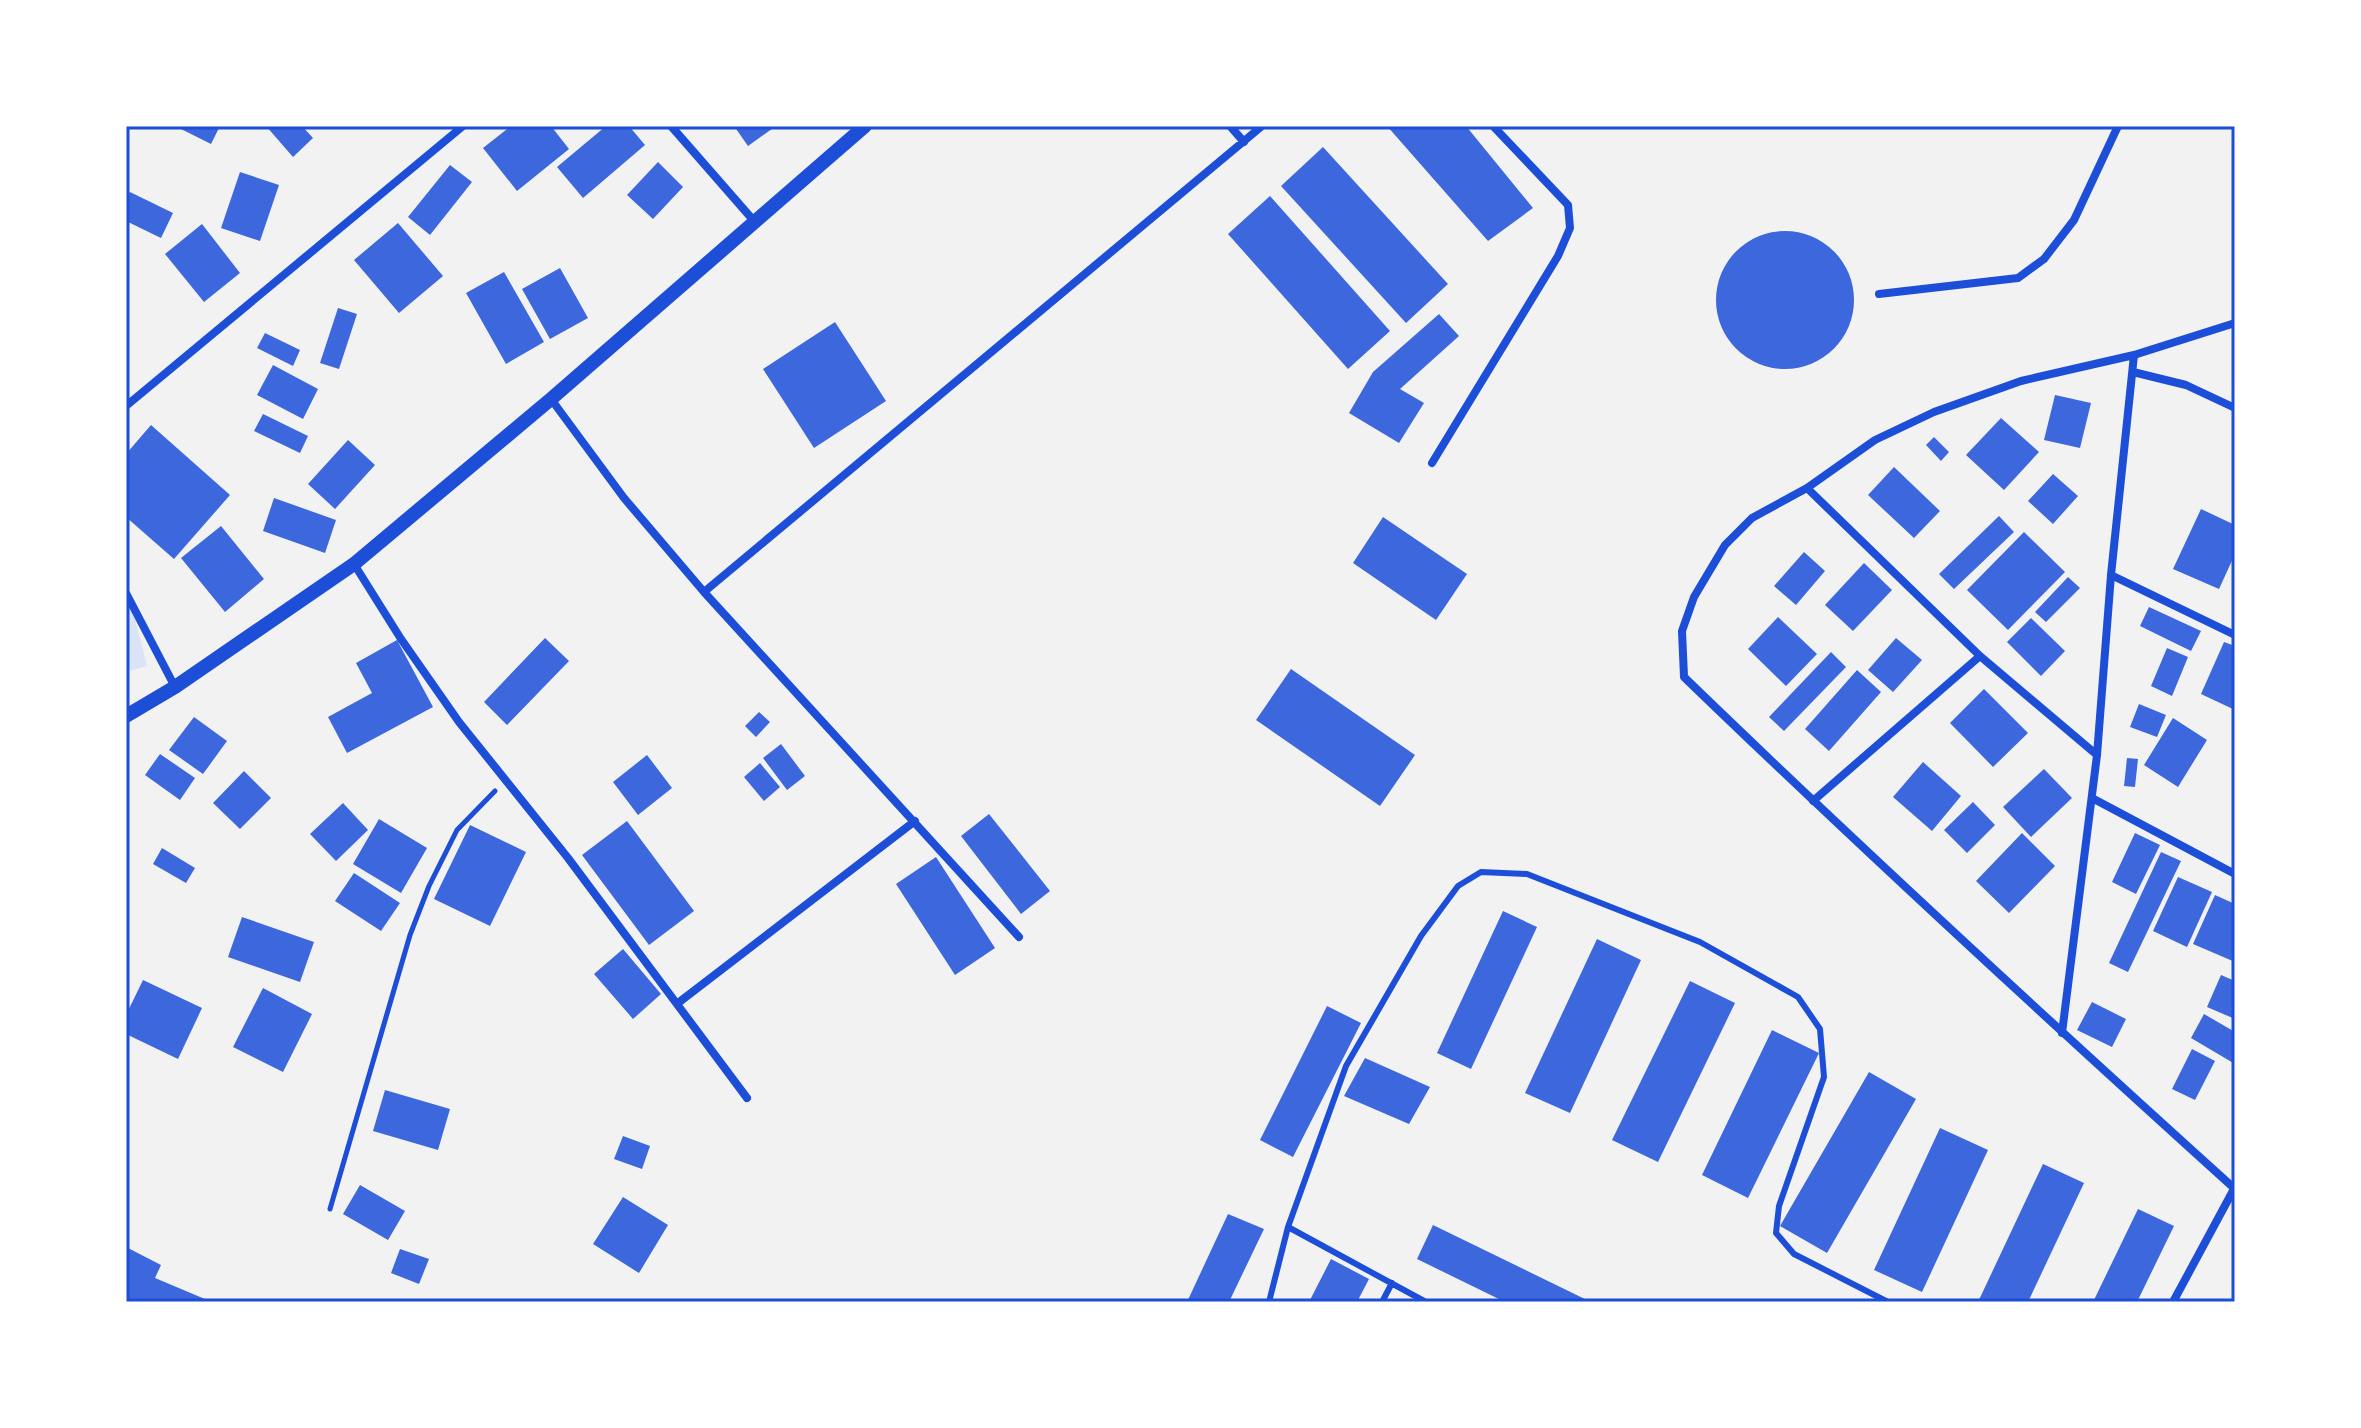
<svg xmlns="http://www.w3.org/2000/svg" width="2361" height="1428" font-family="'DejaVu Sans',sans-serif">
	<rect width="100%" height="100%" fill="#f2f2f2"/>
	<path fill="#dbe4f7" d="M 126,583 L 147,666 L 126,672 Z"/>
	<path fill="#3d67dc" d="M 175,126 L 220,126 L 211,144 Z
		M 266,126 L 302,126 L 313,138 L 293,157 Z
		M 511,126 L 551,126 L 569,149 L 517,191 L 483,148 Z
		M 606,126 L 629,126 L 645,145 L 583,198 L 557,167 Z
		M 734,126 L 776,126 L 748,146 Z
		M 1387,126 L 1466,126 L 1533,208 L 1488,241 Z
		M 1323,147 L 1448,284 L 1406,323 L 1281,186 Z
		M 658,162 L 683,187 L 653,219 L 627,195 Z
		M 450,165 L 472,182 L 430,235 L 408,217 Z
		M 240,172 L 279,185 L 260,241 L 221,228 Z
		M 130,192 L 173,213 L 161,238 L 126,221 L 126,199 Z
		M 1270,196 L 1390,331 L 1348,369 L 1228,234 Z
		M 398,223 L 443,276 L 399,313 L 354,260 Z
		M 202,224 L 240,273 L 204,302 L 165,254 Z
		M1716 300a69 69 0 1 1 138 0a69 69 0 1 1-138 0Z
		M 560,268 L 588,318 L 550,339 L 522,289 Z
		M 504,272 L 544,342 L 506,364 L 466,293 Z
		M 338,308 L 357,314 L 339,369 L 320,363 Z
		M 1439,314 L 1459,336 L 1400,389 L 1424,403 L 1399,443 L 1349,413 L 1373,372 Z
		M 835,322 L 886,401 L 814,448 L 763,369 Z
		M 265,333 L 300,350 L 293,366 L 257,348 Z
		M 273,365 L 318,389 L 303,419 L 257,395 Z
		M 2055,395 L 2091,403 L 2080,448 L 2044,440 Z
		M 263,414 L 308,436 L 300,453 L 254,431 Z
		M 2001,418 L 2039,452 L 2004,490 L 1966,455 Z
		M 151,425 L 230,495 L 174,559 L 126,517 L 126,454 Z
		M 1934,437 L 1949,452 L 1941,461 L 1926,445 Z
		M 348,440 L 375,465 L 335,509 L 308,484 Z
		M 1894,467 L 1940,511 L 1914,538 L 1868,495 Z
		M 2053,474 L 2078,496 L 2053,524 L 2028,501 Z
		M 274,498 L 336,520 L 325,553 L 263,531 Z
		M 2201,509 L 2235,525 L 2235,554 L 2219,589 L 2173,569 Z
		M 1999,516 L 2014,532 L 1954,589 L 1939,574 Z
		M 1383,517 L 1467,574 L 1436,620 L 1353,563 Z
		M 221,526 L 264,579 L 225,612 L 181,558 Z
		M 2024,532 L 2065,572 L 2008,630 L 1967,590 Z
		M 1804,552 L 1825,571 L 1796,605 L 1774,586 Z
		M 1864,563 L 1892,590 L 1853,631 L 1825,605 Z
		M 2068,577 L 2080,588 L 2046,622 L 2035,612 Z
		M 2149,607 L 2201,631 L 2191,651 L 2140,626 Z
		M 1778,617 L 1817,654 L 1786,686 L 1748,649 Z
		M 2031,618 L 2065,651 L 2041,676 L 2007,642 Z
		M 545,638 L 569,661 L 507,725 L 484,702 Z
		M 1896,638 L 1922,660 L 1893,692 L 1868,670 Z
		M 397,640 L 433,707 L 347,753 L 328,717 L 372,693 L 356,663 Z
		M 2224,642 L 2235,646 L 2235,710 L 2201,694 Z
		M 2167,648 L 2188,657 L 2172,696 L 2151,686 Z
		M 1831,652 L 1846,667 L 1784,731 L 1769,717 Z
		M 1291,669 L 1415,755 L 1380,806 L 1256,720 Z
		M 1857,670 L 1881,692 L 1829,751 L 1805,729 Z
		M 1984,689 L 2028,733 L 1993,767 L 1950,723 Z
		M 2139,704 L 2166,715 L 2157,737 L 2130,727 Z
		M 759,712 L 770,722 L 756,737 L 745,726 Z
		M 194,717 L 227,741 L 203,774 L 169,750 Z
		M 2173,718 L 2207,740 L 2178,787 L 2144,765 Z
		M 781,744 L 805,776 L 787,790 L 763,758 Z
		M 160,754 L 195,778 L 180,800 L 145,775 Z
		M 647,755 L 672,788 L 638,815 L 613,782 Z
		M 2127,758 L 2138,759 L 2135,787 L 2124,786 Z
		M 1923,762 L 1961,796 L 1932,831 L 1893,797 Z
		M 760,763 L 780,787 L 764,801 L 744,777 Z
		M 2044,769 L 2072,798 L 2031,837 L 2003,807 Z
		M 244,771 L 271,798 L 240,829 L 213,803 Z
		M 1973,802 L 1995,825 L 1967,853 L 1944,830 Z
		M 343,803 L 368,830 L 336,861 L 310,834 Z
		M 989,814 L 1050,891 L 1021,914 L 961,836 Z
		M 379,819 L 427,848 L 401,893 L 353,864 Z
		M 627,821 L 694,911 L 649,945 L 582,855 Z
		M 470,825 L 526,852 L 490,926 L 434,899 Z
		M 2022,833 L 2055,866 L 2009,913 L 1976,881 Z
		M 2135,833 L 2160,845 L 2136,894 L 2112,882 Z
		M 162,848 L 195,868 L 186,883 L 153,864 Z
		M 2161,852 L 2181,861 L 2128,972 L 2109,963 Z
		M 936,857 L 995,948 L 955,975 L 896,884 Z
		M 354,873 L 400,903 L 381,931 L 335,901 Z
		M 2178,877 L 2212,892 L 2187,947 L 2153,931 Z
		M 2215,895 L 2235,904 L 2235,962 L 2193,944 Z
		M 1503,911 L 1537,927 L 1471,1069 L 1437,1053 Z
		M 242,917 L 314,942 L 300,982 L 228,957 Z
		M 1597,939 L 1641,960 L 1570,1113 L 1525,1093 Z
		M 623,949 L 661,994 L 633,1019 L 594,974 Z
		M 2221,975 L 2235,981 L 2235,1019 L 2207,1007 Z
		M 143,980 L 202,1008 L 178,1059 L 126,1034 L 126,1015 Z
		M 1690,981 L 1735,1003 L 1658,1162 L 1612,1140 Z
		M 263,988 L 312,1014 L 283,1072 L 233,1047 Z
		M 2092,1002 L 2126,1019 L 2112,1047 L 2077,1030 Z
		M 1327,1006 L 1361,1023 L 1293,1157 L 1260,1140 Z
		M 2204,1014 L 2235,1032 L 2235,1064 L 2191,1038 Z
		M 1772,1030 L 1819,1053 L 1748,1198 L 1702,1175 Z
		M 2192,1049 L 2215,1061 L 2195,1100 L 2172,1089 Z
		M 1365,1058 L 1430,1087 L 1409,1124 L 1344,1096 Z
		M 1869,1072 L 1916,1099 L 1827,1253 L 1780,1226 Z
		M 385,1090 L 450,1109 L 438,1150 L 373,1131 Z
		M 1940,1128 L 1988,1150 L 1922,1292 L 1874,1270 Z
		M 623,1136 L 650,1146 L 642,1169 L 614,1159 Z
		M 2043,1164 L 2084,1183 L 2028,1302 L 1978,1302 Z
		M 360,1185 L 405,1211 L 388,1240 L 343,1214 Z
		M 623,1197 L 668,1225 L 639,1273 L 593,1244 Z
		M 2138,1209 L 2174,1226 L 2137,1302 L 2093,1302 Z
		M 1228,1214 L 1264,1229 L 1229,1302 L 1187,1302 Z
		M 1433,1225 L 1591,1302 L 1505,1302 L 1417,1259 Z
		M 126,1247 L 161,1265 L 155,1278 L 212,1302 L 126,1302 Z
		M 400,1249 L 429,1259 L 419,1284 L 391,1273 Z
		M 1331,1259 L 1369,1279 L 1357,1302 L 1309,1302 Z"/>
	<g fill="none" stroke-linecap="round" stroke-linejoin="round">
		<path stroke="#1d4ed8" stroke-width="5" d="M 330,1209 L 410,935 L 429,886 L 457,830 L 495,791"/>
		<path stroke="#1d4ed8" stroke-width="6" d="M 1288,1227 L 1426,1302
			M 1269,1302 L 1288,1227 L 1346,1066 L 1421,936 L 1458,886 L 1481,872 L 1527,874 L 1700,942 L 1798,997 L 1820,1029 L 1824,1077 L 1779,1206 L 1776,1233 L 1794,1254 L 1888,1302
			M 1382,1302 L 1392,1283"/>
		<path stroke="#1d4ed8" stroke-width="8" d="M 671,126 L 754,221
			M 1230,126 L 1244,142
			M 1879,294 L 2018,278 L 2044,259 L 2074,220 L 2118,126
			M 2235,323 L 2134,355 L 2021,381 L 1934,412 L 1875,440 L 1807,488 L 1752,518 L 1725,545 L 1694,597 L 1682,631 L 1684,677 C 1864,851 2049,1021 2235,1189
			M 2133,372 L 2186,385 L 2235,408
			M 551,399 L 624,498 L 704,592 L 1019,937
			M 126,406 L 463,126
			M 1432,463 L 1558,256 L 1570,228 L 1568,205 L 1493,126
			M 1807,488 L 1980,656 L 2097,755
			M 354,564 L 401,639 L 459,722 L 568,858 L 747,1098
			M 2111,575 L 2235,635
			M 704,592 L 1262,126
			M 126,593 L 175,687
			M 2092,798 L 2235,874
			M 1813,801 L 1980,656
			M 678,1003 L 915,821
			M 2062,1033 L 2097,755 L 2111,575 L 2134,355
			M 2173,1302 L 2235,1187"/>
		<path stroke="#1d4ed8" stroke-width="14" d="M 126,716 L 175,687 L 354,564 L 551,399 L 865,126"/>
	</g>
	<rect width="2361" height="1428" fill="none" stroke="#ffffff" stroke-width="256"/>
	<rect x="128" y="128" width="2105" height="1172" fill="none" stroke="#1d4ed8" stroke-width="3"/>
</svg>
